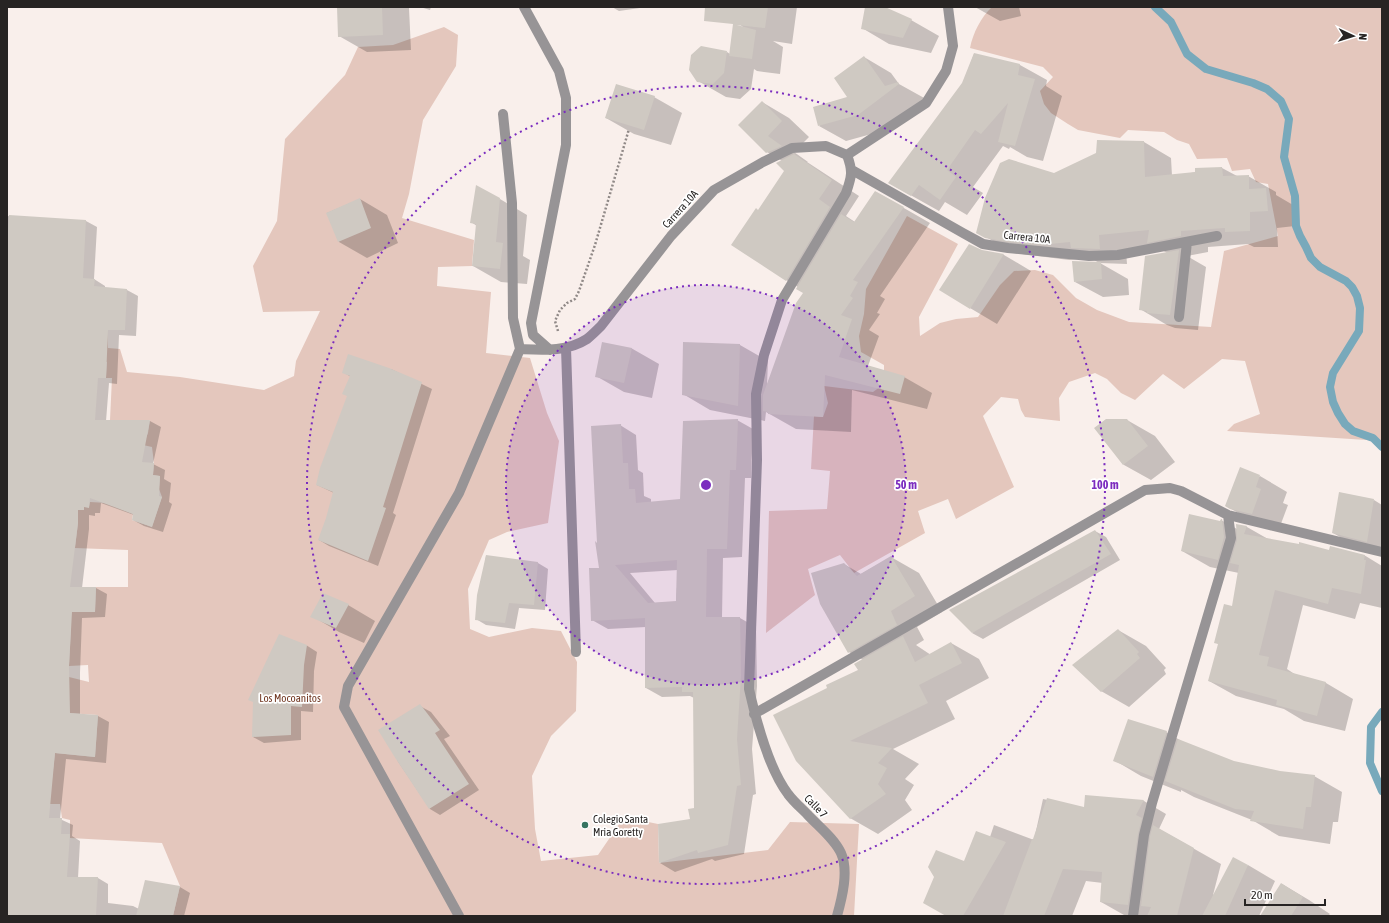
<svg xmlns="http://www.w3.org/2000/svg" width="1389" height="923" font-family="'Asap Condensed',sans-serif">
	<rect width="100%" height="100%" fill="#f9efeb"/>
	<path fill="#e4c7bd" d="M 992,7 L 1382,7 L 1382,441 L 1227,431 L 1234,424 L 1260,414 L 1245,361 L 1222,359 L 1184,389 L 1163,374 L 1135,400 L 1121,393 L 1107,379 L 1095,373 L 1069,382 L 1059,398 L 1060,421 L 1025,417 L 1021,410 L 1018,399 L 1001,397 L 983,416 L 1014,487 L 956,519 L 948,499 L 918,511 L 925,533 L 854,573 L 840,555 L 808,569 L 815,595 L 766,633 L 769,511 L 827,509 L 830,471 L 811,469 L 814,416 L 823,417 L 828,403 L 824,386 L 873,392 L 884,384 L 884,365 L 861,352 L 859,336 L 864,314 L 866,289 L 907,216 L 958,244 L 919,317 L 920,336 L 940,323 L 956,319 L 978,317 L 1000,285 L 1014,271 L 1035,270 L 1053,275 L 1076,298 L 1097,310 L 1129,322 L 1211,327 L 1224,251 L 1278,236 L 1268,184 L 1256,182 L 1250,169 L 1232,171 L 1227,158 L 1197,159 L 1189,144 L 1177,140 L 1164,132 L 1128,130 L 1120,138 L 1078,130 L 1068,124 L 1051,113 L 1044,104 L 1040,91 L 1053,77 L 1043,67 L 970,48 C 973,33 981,17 992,7 Z
		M 444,27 L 458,35 L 456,66 L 423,120 L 409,194 L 402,218 L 474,240 L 472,266 L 438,267 L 437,286 L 491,292 L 486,353 L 530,358 L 547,413 L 559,441 L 548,523 L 507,532 L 489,540 L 468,589 L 470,629 L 489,637 L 532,628 L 561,631 L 577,662 L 576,711 L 551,736 L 532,776 L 535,829 L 541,861 L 598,855 L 624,817 L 658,824 L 659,863 L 768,850 L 790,822 L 859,824 L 854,916 L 173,916 L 180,886 L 162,843 L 70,838 L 70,820 L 62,818 L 60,804 L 49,804 L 55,753 L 95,757 L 98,715 L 52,712 L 62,678 L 69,677 L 89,682 L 88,665 L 69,666 L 71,627 L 62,612 L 95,612 L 96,587 L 128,587 L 128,550 L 75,548 L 78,523 L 78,510 L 84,510 L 84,507 L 89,507 L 90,502 L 107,503 L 133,514 L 132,520 L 152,527 L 162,497 L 159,489 L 160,476 L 153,475 L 154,463 L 152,447 L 143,445 L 148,433 L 150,420 L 110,420 L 112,378 L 106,378 L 107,362 L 59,359 L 107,330 L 108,348 L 120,349 L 127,372 L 180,377 L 264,390 L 294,376 L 296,361 L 320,311 L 263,312 L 253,266 L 277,221 L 285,139 L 345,75 L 358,47 L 393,45 Z"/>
	<path fill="#0003" fill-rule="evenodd" d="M 338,7 L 409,8 L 411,50 L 367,52 L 339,36 Z
		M 420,7 L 431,7 L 430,10 Z
		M 612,7 L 647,7 L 619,11 Z
		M 741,7 L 797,7 L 792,44 L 773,41 L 783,47 L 780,74 L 757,71 L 754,69 L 751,89 L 740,99 L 726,97 L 698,81 L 727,52 L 730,54 L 743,27 L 739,24 Z
		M 866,7 L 883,7 L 911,20 L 939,36 L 931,53 L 889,44 L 862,28 Z
		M 975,7 L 1019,7 L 1021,16 L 1000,21 Z
		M 974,54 L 1020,65 L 1047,80 L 1046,86 L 1062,96 L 1043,161 L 1027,157 L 1010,147 L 1009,149 L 1003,146 L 973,187 L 983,193 L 967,215 L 945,202 L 939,211 L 889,183 L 963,83 Z
		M 864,57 L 891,73 L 899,84 L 926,99 L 886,130 L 846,141 L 819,126 L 849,98 Z
		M 654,97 L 682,113 L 671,145 L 634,134 L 606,118 Z
		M 762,102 L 789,118 L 809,137 L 794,152 L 808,162 L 807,162 L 859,196 L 846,216 L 855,222 L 876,192 L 930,223 L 880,296 L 885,299 L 877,313 L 880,314 L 869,330 L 879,336 L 868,366 L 904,377 L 932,393 L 927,409 L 852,390 L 851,432 L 796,429 L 766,412 L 765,421 L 710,410 L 683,394 L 684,343 L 740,345 L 768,361 L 767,385 L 804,293 L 798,287 L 786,280 L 759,211 L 786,170 L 782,161 L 767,152 Z
		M 1144,142 L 1171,158 L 1172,176 L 1222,168 L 1237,176 L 1248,176 L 1276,192 L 1276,195 L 1293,205 L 1295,226 L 1277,228 L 1278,247 L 1254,247 L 1248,244 L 1208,247 L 1208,252 L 1187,256 L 1206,267 L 1198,330 L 1175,328 L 1167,325 L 1140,309 L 1167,253 L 1157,247 L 1126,251 L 1127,264 L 1100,263 L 1128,279 L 1129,295 L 1103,297 L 1075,282 L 1099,263 L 1091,258 L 1069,260 L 1014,253 L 977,232 L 1054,174 Z
		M 360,199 L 387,215 L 398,243 L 367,258 L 339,242 L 327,213 Z
		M 500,199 L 527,215 L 523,256 L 530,260 L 527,284 L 501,282 L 473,266 L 477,226 L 471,222 Z
		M 7,216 L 86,221 L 97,227 L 94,279 L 105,286 L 105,288 L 127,290 L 138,296 L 136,336 L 119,335 L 117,384 L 109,383 L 106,421 L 150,421 L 161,427 L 153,464 L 165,470 L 164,479 L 171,483 L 169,502 L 172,504 L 163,532 L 144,526 L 133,520 L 134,515 L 101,503 L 100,513 L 95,513 L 95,516 L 89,515 L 89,529 L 82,588 L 96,588 L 107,594 L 105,617 L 82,618 L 80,673 L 80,715 L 98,716 L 109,722 L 106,763 L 66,759 L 60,819 L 73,825 L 72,836 L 80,841 L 78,878 L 98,878 L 108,884 L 108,903 L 133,906 L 139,909 L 180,887 L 190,893 L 184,916 L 7,916 Z
		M 981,251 L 1004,255 L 1031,271 L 997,324 L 970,308 Z
		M 631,348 L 659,364 L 652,398 L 624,392 L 596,376 Z
		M 391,369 L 432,389 L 393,513 L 396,515 L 378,566 L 329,546 L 319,540 L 327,519 L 334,493 L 317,485 L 348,396 L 351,377 L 343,372 Z
		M 737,420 L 753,429 L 751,478 L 745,478 L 742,557 L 723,558 L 722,618 L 740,618 L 756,627 L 757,686 L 752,749 L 756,794 L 753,795 L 744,854 L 715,861 L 712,859 L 675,872 L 660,863 L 691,819 L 695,809 L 694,698 L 690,696 L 662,697 L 646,688 L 646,627 L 608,629 L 592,620 L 600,569 L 596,543 L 598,544 L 620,425 L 636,435 L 638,470 L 643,473 L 644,496 L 651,499 L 651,503 L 681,500 ZM 678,570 L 676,602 L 655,603 L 630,573 Z
		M 1127,420 L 1155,436 L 1175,462 L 1151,480 L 1124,465 L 1096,429 Z
		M 1260,476 L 1287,492 L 1283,503 L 1288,505 L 1279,529 L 1254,522 L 1226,506 Z
		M 1374,500 L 1382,505 L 1382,554 L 1361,549 L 1333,533 Z
		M 1221,520 L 1237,529 L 1237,525 L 1247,527 L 1268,539 L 1330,552 L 1364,555 L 1382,566 L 1382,608 L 1360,603 L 1355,619 L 1303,605 L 1287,669 L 1296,675 L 1326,683 L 1353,699 L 1345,731 L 1304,721 L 1284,709 L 1236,696 L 1209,681 L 1219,644 L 1215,642 L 1233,608 L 1239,573 L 1210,567 L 1182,551 L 1220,522 Z
		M 1095,531 L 1106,537 L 1120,560 L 983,639 L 972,633 Z
		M 486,556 L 538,563 L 548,569 L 545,610 L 519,608 L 515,629 L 486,625 L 476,619 Z
		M 891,557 L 919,573 L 942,612 L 917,627 L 924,640 L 916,645 L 931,655 L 951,643 L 979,659 L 989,678 L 946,701 L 955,719 L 893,749 L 919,764 L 905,779 L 914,785 L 905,800 L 912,810 L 878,834 L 850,818 L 828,689 L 859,671 L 863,660 L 849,652 L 844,564 L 861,574 Z
		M 348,605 L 375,621 L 364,643 L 339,632 L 312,616 Z
		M 1118,630 L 1146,646 L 1166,668 L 1164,670 L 1166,674 L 1129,707 L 1101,691 Z
		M 306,645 L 317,652 L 314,671 L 313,712 L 301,711 L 301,740 L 264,743 L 253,737 Z
		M 420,706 L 431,712 L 450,736 L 444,739 L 479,790 L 440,815 L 430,809 L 397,760 Z
		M 1166,732 L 1185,743 L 1233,762 L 1280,772 L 1314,776 L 1342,792 L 1338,822 L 1333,822 L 1330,844 L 1279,836 L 1252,820 L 1194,797 L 1181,790 L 1181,792 L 1141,776 L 1114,760 Z
		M 1043,799 L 1085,808 L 1144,801 L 1166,814 L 1159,829 L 1221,864 L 1213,895 L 1248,865 L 1275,881 L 1259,916 L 1136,916 L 1124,915 L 1101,902 L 1103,883 L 1086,881 L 1072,916 L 947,916 L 964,863 L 990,837 L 994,825 L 1034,840 Z
		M 1282,884 L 1309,900 L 1330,914 L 1328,916 L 1261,916 Z"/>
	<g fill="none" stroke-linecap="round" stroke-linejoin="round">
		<path stroke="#78a9bb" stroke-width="8" d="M 1155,7 L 1171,22 L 1187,54 L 1206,69 L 1253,83 L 1267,89 L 1281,101 L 1289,119 L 1284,157 L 1295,196 L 1296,226 L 1300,236 L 1306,247 L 1311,258 L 1320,267 L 1346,281 L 1352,287 L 1357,296 L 1360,308 L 1359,331 L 1333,373 L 1330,387 L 1333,402 L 1338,413 L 1345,424 L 1353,431 L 1373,438 L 1382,447
			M 1382,712 L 1371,727 L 1370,763 L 1382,791"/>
	</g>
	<path fill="#cfc9c2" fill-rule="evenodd" d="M 337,7 L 382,7 L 383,35 L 338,37 Z
		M 705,7 L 768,7 L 765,28 L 737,25 L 756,30 L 752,59 L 729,56 L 733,24 L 704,21 Z
		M 865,7 L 885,7 L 912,19 L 903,38 L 861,29 Z
		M 701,46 L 727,51 L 724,73 L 713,84 L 697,82 L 689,70 L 691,55 Z
		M 974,53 L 1020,64 L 1018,75 L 1035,79 L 1015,146 L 998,142 L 1008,103 L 981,134 L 975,130 L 947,170 L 956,177 L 940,200 L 919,185 L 911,196 L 888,183 L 962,83 Z
		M 864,56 L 885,86 L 898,82 L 899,84 L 858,115 L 818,126 L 813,107 L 847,97 L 834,78 Z
		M 616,84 L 655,96 L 644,130 L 605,118 Z
		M 762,101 L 782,121 L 768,136 L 782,146 L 766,153 L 738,125 Z
		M 1097,140 L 1144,141 L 1145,177 L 1195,172 L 1195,168 L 1222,167 L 1223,176 L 1249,175 L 1249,189 L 1266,188 L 1268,211 L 1250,212 L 1250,231 L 1225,232 L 1225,228 L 1181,231 L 1181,236 L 1147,243 L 1149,230 L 1099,235 L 1100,249 L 1071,248 L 1070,242 L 1040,245 L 1009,242 L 985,238 L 976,233 L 985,198 L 1000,163 L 1009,159 L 1054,173 L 1096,153 Z
		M 794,154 L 832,180 L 819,199 L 830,207 L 786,281 L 731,245 L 756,208 L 758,210 L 784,171 L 776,163 Z
		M 476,185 L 500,198 L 496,242 L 503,243 L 500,269 L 472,266 L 476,224 L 470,223 Z
		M 875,191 L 904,207 L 853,280 L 858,282 L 850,296 L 853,298 L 841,315 L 852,319 L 839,357 L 905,376 L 900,394 L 825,375 L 823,417 L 768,414 L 768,412 L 763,411 L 763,395 L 796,303 L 803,293 L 796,289 L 841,214 L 854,222 Z
		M 360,198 L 371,228 L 338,242 L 326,213 Z
		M 9,215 L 86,220 L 83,278 L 95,279 L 94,286 L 127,289 L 125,330 L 108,330 L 106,378 L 98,378 L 95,420 L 150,420 L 142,462 L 154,463 L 153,475 L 160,476 L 159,496 L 162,497 L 152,527 L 132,520 L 133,514 L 90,498 L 89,508 L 84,507 L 84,510 L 78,510 L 78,523 L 70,587 L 96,587 L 95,612 L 72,612 L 69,666 L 70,713 L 98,715 L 95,757 L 55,753 L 49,818 L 62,818 L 61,834 L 70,834 L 67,877 L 98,877 L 96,916 L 7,916 L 7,248 Z
		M 969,244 L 982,250 L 1004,254 L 970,309 L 939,290 Z
		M 1179,250 L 1170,315 L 1146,313 L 1147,311 L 1139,310 L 1145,256 Z
		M 1072,261 L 1101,262 L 1102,279 L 1074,282 Z
		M 602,342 L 632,348 L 624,383 L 595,377 Z
		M 683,342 L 740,344 L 738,406 L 682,395 Z
		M 348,354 L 389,368 L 422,382 L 383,507 L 386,508 L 368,561 L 318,540 L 326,518 L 333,492 L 316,485 L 320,468 L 347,396 L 342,394 L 350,376 L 342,373 Z
		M 738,419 L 736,470 L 730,470 L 727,549 L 707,549 L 706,617 L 740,617 L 741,676 L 737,739 L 741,785 L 737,786 L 728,845 L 698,853 L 697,850 L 659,863 L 658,824 L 690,819 L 688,809 L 694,808 L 693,692 L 682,692 L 682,687 L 645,688 L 645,618 L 591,621 L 589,568 L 599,568 L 595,541 L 597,543 L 591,426 L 621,424 L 623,463 L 628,463 L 629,489 L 635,489 L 636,503 L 680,499 L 683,421 ZM 677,560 L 676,601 L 648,603 L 615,565 Z
		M 1106,419 L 1127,419 L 1148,446 L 1123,465 L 1094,428 Z
		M 1240,467 L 1260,475 L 1256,487 L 1261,489 L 1252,514 L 1230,509 L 1225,506 Z
		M 1339,492 L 1374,499 L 1367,542 L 1332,533 Z
		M 1189,514 L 1220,521 L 1221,519 L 1222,519 L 1224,537 L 1218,560 L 1181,551 Z
		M 1236,524 L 1247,526 L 1244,534 L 1299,544 L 1299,542 L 1329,550 L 1330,546 L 1365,555 L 1364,560 L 1366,560 L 1361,594 L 1332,588 L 1328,604 L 1275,590 L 1259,655 L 1269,657 L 1267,666 L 1326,682 L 1317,716 L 1276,705 L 1277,700 L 1208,681 L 1218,644 L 1214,643 L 1224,604 L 1232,606 L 1239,565 L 1230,563 L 1237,540 Z
		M 1095,530 L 1111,554 L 972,633 L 949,610 Z
		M 486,555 L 538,562 L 534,605 L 509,603 L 505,623 L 475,620 L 477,595 Z
		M 891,556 L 915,596 L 891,611 L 897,625 L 848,653 L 820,604 L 811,573 L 844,563 L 857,576 Z
		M 323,593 L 349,604 L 336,628 L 310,617 Z
		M 1118,629 L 1139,652 L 1137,654 L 1140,658 L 1101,692 L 1072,665 Z
		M 279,634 L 307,645 L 304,665 L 302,707 L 291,706 L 291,735 L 252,737 L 253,702 L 248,700 Z
		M 903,636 L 915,662 L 951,642 L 962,663 L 919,685 L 928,703 L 850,741 L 892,748 L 878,763 L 887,768 L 878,784 L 886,794 L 850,819 L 796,761 L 773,715 L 827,688 L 826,685 L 858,670 L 854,664 Z
		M 420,704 L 440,730 L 435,733 L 469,784 L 429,809 L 394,756 L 378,730 Z
		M 1128,719 L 1167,731 L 1153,777 L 1113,761 Z
		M 1178,739 L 1234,761 L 1280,771 L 1315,775 L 1311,807 L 1306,807 L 1303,829 L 1250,821 L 1254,811 L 1235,809 L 1165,781 Z
		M 1085,795 L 1144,800 L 1136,815 L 1142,818 L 1138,834 L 1128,905 L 1100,902 L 1102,872 L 1063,869 L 1044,916 L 1003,916 L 1032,839 L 1033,839 L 1047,798 L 1084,807 Z
		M 1153,825 L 1194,848 L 1177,916 L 1147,916 L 1151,907 L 1141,906 L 1150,836 Z
		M 976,831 L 1006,842 L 963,916 L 946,916 L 923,903 L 934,877 L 928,867 L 936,850 L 964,861 Z
		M 1233,857 L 1248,865 L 1225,916 L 1202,916 Z
		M 145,880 L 180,886 L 173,916 L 136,916 Z
		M 1281,883 L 1303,897 L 1291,916 L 1260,916 Z"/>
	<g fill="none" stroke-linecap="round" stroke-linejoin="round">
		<path stroke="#908987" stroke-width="2.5" stroke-dasharray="2 2" stroke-linecap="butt" d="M 558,331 L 555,321 L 560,310 L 567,303 L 575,299 L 579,291 L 595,245 L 629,129"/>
		<path stroke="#979496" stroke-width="10" d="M 524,7 L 559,71 L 566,98 L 566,145 L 531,323 L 533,335 L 550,350
			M 847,155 L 926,103 L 946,71 L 953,46 L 948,7
			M 852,170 L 963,233 L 983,244 L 1008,248 L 1089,256 L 1118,255 L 1217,236
			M 1179,317 L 1187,242
			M 566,348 L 576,652
			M 520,349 C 543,350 567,352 587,339 C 592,335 597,330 601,326 L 671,236 L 714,190 L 763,162 L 792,148 L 826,146 L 847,155
			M 754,714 L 1145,490 L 1170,488 L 1181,491 L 1228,515 L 1382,552
			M 459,916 L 344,707 L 348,686 L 459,493 L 520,349 L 513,318 L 512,203 L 503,114
			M 837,916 C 842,898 849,871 841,853 C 834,838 818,826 807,814 C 801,808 793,801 788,794 C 769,769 756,720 749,689 L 757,460 L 756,394 L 764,355 L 782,300 L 846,193 C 852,176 853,171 847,155
			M 1133,916 L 1144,835 L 1152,803 L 1231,538 L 1228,515"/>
	</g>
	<circle cx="706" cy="485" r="200" fill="#7b2cbf" fill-opacity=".12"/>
	<g fill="none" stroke="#7b2cbf" stroke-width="2" stroke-dasharray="2 4">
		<circle cx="706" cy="485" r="200"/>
		<circle cx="706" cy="485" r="399"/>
	</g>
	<circle fill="#357562" stroke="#fff" stroke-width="1.5" cx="585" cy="825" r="4"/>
	<g text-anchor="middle" stroke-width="3.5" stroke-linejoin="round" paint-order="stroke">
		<g font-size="11" fill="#272423" stroke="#fff">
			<text transform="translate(680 209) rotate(-48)" y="4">Carrera 10A</text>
			<text transform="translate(1027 237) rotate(6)" y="4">Carrera 10A</text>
			<text transform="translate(816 806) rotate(46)" y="4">Calle 7</text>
		</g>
		<g font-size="11" fill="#713722" stroke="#fff">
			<text x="290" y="702">Los Mocoanitos</text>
		</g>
		<g font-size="11" fill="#272423" stroke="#fff" text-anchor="start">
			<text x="593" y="823">Colegio Santa<tspan x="593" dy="13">Mria Goretty</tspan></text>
		</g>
	</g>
	<circle cx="706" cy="485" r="6" fill="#7b2cbf" stroke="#fff" stroke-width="2"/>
	<g font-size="12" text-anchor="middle" font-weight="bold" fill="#7b2cbf" stroke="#fff" stroke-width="3.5" stroke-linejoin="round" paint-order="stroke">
		<text x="906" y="489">50 m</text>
		<text x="1105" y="489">100 m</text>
	</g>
	<rect width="1389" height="923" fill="none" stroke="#272423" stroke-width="16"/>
	<g transform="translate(1353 36) rotate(94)" stroke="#ffffff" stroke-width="3" paint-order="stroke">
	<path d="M0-3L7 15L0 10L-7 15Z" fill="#272423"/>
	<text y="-6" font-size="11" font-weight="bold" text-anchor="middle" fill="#272423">N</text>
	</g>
	<path d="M1245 899v6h80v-6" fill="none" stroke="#272423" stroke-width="2"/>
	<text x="1251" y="899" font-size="12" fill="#272423" stroke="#ffffff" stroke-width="3" paint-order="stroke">20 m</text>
</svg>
